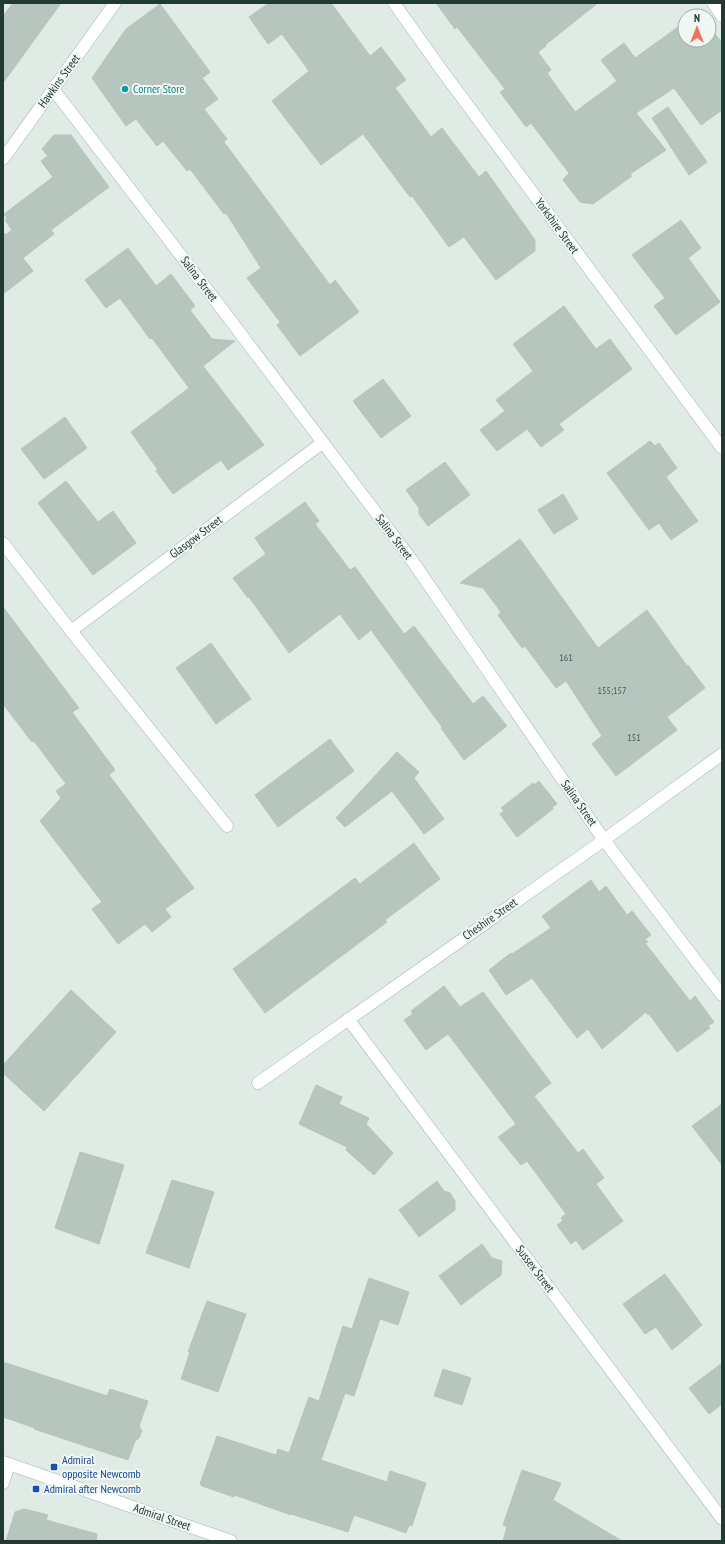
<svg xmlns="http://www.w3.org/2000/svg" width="725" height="1544" font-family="'PT Sans Narrow',sans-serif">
	<rect width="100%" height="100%" fill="#e0ebe5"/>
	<path fill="#b6c6be" stroke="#b3c5bc" d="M 13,3 L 61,3 L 3,83 L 3,16 Z
		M 269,3 L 331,3 L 370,56 L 381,47 L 406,80 L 395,88 L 431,137 L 442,128 L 479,177 L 486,171 L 535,240 L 535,251 L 496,280 L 464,237 L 449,247 L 412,196 L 410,197 L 363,134 L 321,165 L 272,101 L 309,71 L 282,34 L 268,44 L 249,17 Z
		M 436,3 L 598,3 L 545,45 L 546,46 L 538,52 L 551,70 L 547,73 L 575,112 L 617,81 L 601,60 L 624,43 L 635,58 L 685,22 L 685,40 L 709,40 L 709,26 L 722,43 L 722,110 L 701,125 L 674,88 L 636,113 L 666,150 L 630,174 L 632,176 L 593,204 L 580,202 L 563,180 L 569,173 L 531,123 L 526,127 L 500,92 L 505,89 L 457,27 L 455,29 Z
		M 160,4 L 210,72 L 202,78 L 218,99 L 204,109 L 227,139 L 224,142 L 330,285 L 335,280 L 359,312 L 300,356 L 277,325 L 280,322 L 247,278 L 261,268 L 226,213 L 224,214 L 190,169 L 187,171 L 163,141 L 157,146 L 136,119 L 126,126 L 92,78 L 126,29 Z
		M 668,107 L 707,162 L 689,175 L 652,118 Z
		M 54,135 L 71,135 L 109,187 L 51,230 L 54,234 L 23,258 L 33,271 L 3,294 L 3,232 L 6,235 L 12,230 L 5,220 L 7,218 L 4,214 L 53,177 L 41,161 L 48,156 L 42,149 Z
		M 681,220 L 701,248 L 688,258 L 720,302 L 676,335 L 654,306 L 665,298 L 632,255 Z
		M 128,248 L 156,286 L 171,274 L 195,306 L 190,310 L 212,339 L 235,341 L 203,366 L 264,445 L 228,470 L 221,460 L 173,494 L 156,471 L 158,470 L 131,432 L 189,388 L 152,338 L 150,339 L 120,298 L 106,308 L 85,280 Z
		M 564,306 L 596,349 L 610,339 L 632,369 L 559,424 L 564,430 L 541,447 L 527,429 L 497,451 L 480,430 L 505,411 L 496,400 L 533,371 L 513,344 Z
		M 383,379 L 411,416 L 381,438 L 353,401 Z
		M 65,417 L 87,448 L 44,479 L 21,449 Z
		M 650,441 L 655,446 L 659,443 L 677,468 L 666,477 L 698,521 L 671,540 L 659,523 L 649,530 L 607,473 Z
		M 445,462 L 470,495 L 428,526 L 419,514 L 419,508 L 406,490 Z
		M 66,481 L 98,522 L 113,511 L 136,543 L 93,575 L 38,503 Z
		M 563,494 L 578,519 L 554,534 L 538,510 Z
		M 305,502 L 319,521 L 315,524 L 350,570 L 355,567 L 404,634 L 414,626 L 473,704 L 483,696 L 507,726 L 464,760 L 441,728 L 442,727 L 371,630 L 359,640 L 340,614 L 289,653 L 249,597 L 248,598 L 233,578 L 266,554 L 255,538 Z
		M 520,539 L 598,648 L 647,610 L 687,666 L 688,665 L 705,688 L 667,717 L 677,730 L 616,776 L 592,744 L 602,736 L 566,681 L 556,688 L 525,646 L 522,648 L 498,615 L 501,612 L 483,588 L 460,583 Z
		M 3,607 L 79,708 L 72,712 L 115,770 L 109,775 L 194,888 L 165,909 L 171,917 L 152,932 L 145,924 L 118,944 L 92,909 L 102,902 L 40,821 L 61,798 L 56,791 L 66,784 L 34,741 L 32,742 L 3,704 Z
		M 211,643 L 251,699 L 216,724 L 176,668 Z
		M 330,739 L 354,771 L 278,827 L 255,795 Z
		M 397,752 L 419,772 L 414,778 L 444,819 L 424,834 L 392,791 L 345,827 L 336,818 Z
		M 539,781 L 557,804 L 552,807 L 553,809 L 517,837 L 500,814 L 504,811 L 501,808 L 533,783 L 534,785 Z
		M 414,843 L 440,879 L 385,920 L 387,922 L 265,1013 L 233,969 L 355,878 L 360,884 Z
		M 591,880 L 599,892 L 606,886 L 627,915 L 632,911 L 651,935 L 645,939 L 648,942 L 645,943 L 690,1001 L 695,996 L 714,1022 L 708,1026 L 710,1028 L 677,1052 L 649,1014 L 648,1015 L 646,1012 L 602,1049 L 588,1029 L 577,1038 L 532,978 L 506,995 L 489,970 L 511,953 L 512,954 L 551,928 L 542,916 Z
		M 444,986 L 460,1007 L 483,992 L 551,1083 L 534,1096 L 578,1153 L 583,1149 L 604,1178 L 596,1184 L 623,1221 L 583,1250 L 576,1240 L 571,1244 L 557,1225 L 563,1221 L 561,1218 L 566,1214 L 527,1161 L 521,1165 L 498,1137 L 516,1124 L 448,1034 L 426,1050 L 404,1020 L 413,1014 L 411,1011 Z
		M 71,990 L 116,1032 L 44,1111 L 3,1073 L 3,1065 Z
		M 316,1085 L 342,1097 L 339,1104 L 369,1118 L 366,1124 L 393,1153 L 374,1175 L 346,1150 L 347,1147 L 299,1124 Z
		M 722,1104 L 722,1165 L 692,1126 Z
		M 80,1152 L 124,1165 L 99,1244 L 55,1228 Z
		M 172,1180 L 214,1192 L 189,1268 L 146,1253 Z
		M 437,1181 L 444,1191 L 450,1193 L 455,1201 L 455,1210 L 419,1237 L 399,1210 Z
		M 482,1244 L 492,1258 L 502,1261 L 501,1275 L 461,1305 L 439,1276 Z
		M 665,1274 L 702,1325 L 672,1350 L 656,1327 L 645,1334 L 623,1304 Z
		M 369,1278 L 409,1292 L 398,1325 L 380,1319 L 354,1396 L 345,1393 L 321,1460 L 387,1482 L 390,1471 L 426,1483 L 412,1526 L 409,1525 L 406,1533 L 354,1515 L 348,1532 L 291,1514 L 291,1515 L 235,1495 L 234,1497 L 202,1486 L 200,1484 L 217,1436 L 276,1455 L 278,1449 L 289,1453 L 309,1397 L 319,1401 L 343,1326 L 352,1329 Z
		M 207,1301 L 246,1314 L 218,1392 L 181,1379 L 190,1352 L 188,1352 Z
		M 3,1362 L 107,1396 L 110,1389 L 148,1401 L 139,1426 L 142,1431 L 139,1438 L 135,1441 L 128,1460 L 34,1429 L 35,1428 L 3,1417 Z
		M 722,1363 L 722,1404 L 709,1414 L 689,1388 Z
		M 443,1369 L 471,1378 L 462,1405 L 434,1396 Z
		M 522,1470 L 561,1483 L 553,1500 L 622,1541 L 503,1541 L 507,1527 L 503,1525 Z
		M 24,1509 L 48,1515 L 46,1520 L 97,1534 L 96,1541 L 6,1541 L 15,1512 Z"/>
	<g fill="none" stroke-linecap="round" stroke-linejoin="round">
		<defs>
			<path id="street" d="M 394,3 L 443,72 L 722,448
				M 713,3 L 722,16
				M 53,89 L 222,309 L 411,559 L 604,840 L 722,995
				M 3,543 L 71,631 L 227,826
				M 71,631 L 322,443
				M 348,1019 L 722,1519
				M 258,1083 L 604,840 L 722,754
				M 3,1483 L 9,1464"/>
			<path id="secondary" d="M 3,159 L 115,3
				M 3,1462 L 231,1541"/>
		</defs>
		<use href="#street" stroke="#a3b3ac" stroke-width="13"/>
		<use href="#secondary" stroke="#9fb7ac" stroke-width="13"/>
		<use href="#street" stroke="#fff" stroke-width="12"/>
		<use href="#secondary" stroke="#fff" stroke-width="12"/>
	</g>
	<circle fill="#0f9aa8" stroke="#f1f8f4" stroke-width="1.5" cx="125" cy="89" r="4"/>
	<g fill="#1a4fb4" stroke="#f1f8f4" stroke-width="1.5">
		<rect x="50" y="1463" width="8" height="8" rx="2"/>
		<rect x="32" y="1485" width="8" height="8" rx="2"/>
	</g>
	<g text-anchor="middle" stroke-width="4" stroke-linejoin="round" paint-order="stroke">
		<g font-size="10" fill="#465e55">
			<text x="566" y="661">161</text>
			<text x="612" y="694">155;157</text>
			<text x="634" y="741">151</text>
		</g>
		<g font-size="12" fill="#213b32" stroke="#f1f8f4">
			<text transform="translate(59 81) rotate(-54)" y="4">Hawkins Street</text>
			<text transform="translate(557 226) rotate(54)" y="4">Yorkshire Street</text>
			<text transform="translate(199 279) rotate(53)" y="4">Salina Street</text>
			<text transform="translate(196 537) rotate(-37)" y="4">Glasgow Street</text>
			<text transform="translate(394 537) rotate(53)" y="4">Salina Street</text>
			<text transform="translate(579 803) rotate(55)" y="4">Salina Street</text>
			<text transform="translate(490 919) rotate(-35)" y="4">Cheshire Street</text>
			<text transform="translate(535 1269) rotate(53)" y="4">Sussex Street</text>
			<text transform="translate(162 1517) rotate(19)" y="4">Admiral Street</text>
		</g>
		<g font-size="12" fill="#0d838f" stroke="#f1f8f4" text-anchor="start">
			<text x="133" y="93">Corner Store</text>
		</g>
		<g font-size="12" fill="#164399" stroke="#f1f8f4" text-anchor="start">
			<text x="62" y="1464">Admiral<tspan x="62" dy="14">opposite Newcomb</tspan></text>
			<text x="44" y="1493">Admiral after Newcomb</text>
		</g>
	</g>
	<rect width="725" height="1544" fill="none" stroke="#213b32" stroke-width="8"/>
	<g transform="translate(697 28)"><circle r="19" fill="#f1f8f4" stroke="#9eaca6"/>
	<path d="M0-3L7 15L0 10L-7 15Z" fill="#f17159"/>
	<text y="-6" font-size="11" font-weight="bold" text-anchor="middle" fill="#213b32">N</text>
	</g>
</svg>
